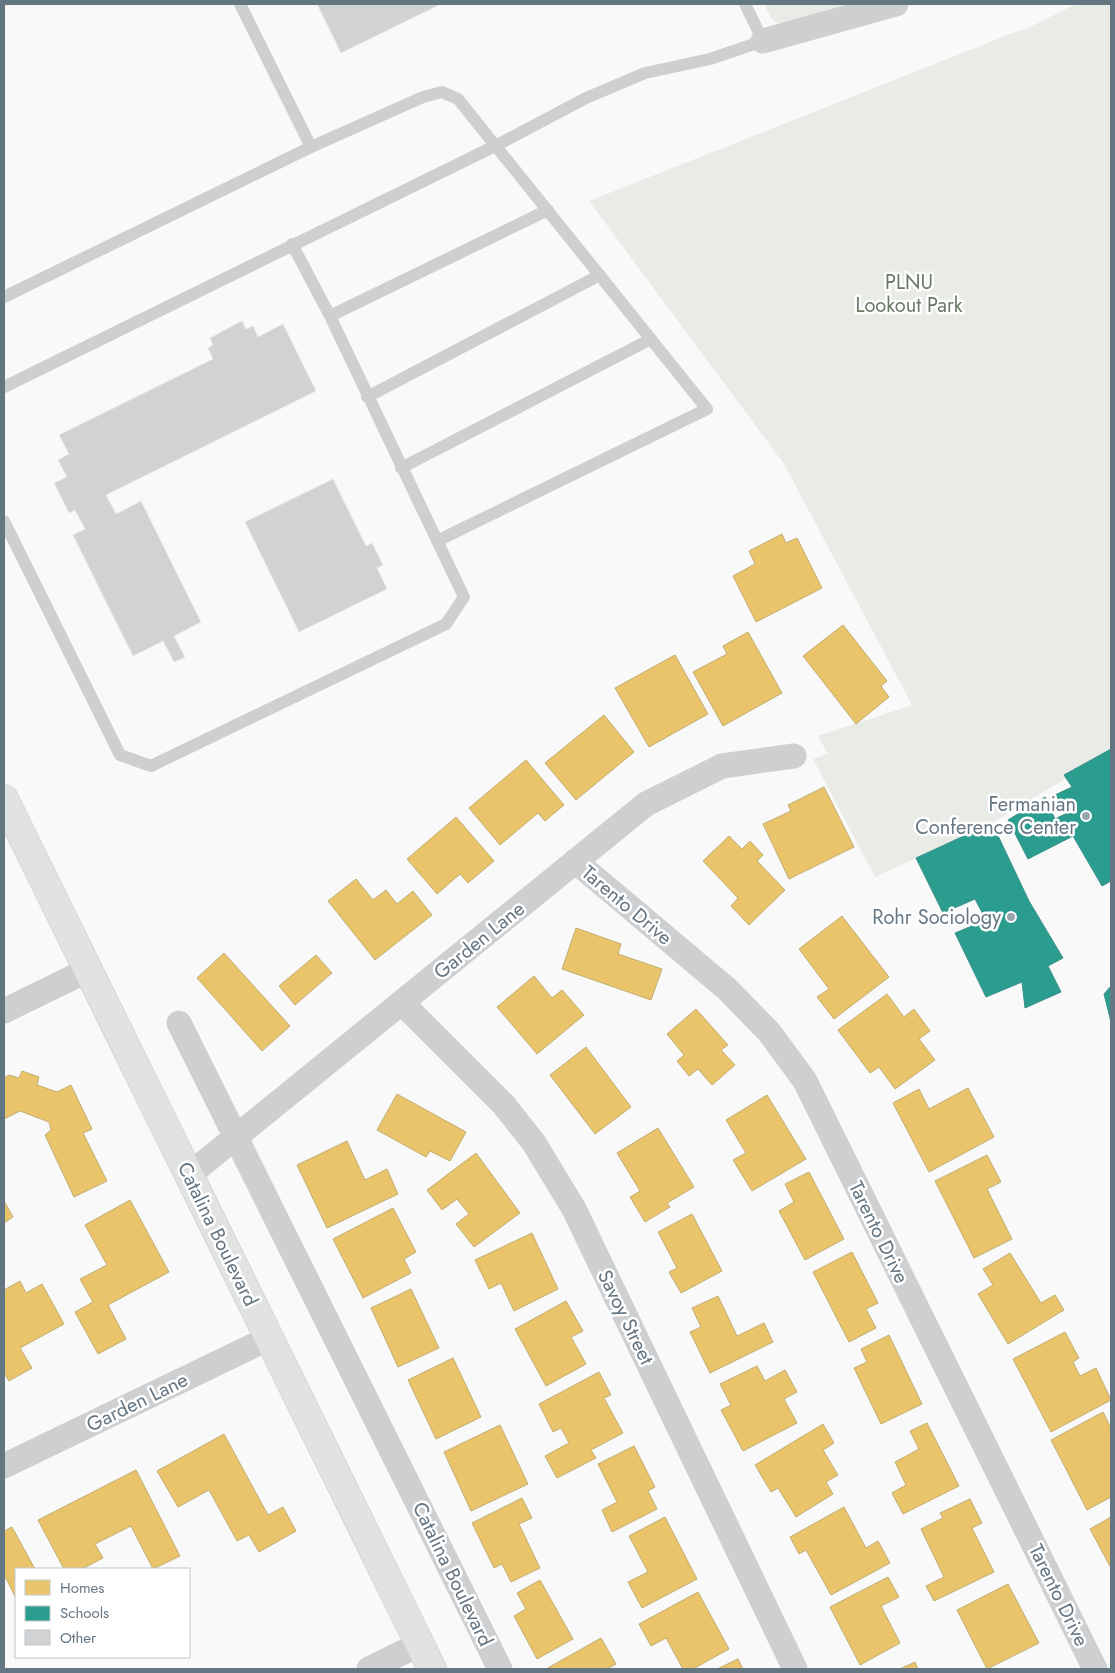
<svg xmlns="http://www.w3.org/2000/svg" width="1115" height="1673" font-family="Jost,sans-serif">
	<rect width="100%" height="100%" fill="#f9f9f9"/>
	<path fill="#e8ebe6" d="M 765,4 L 855,4 L 786,25 C 772,23 769,16 765,4 Z
		M 1076,4 L 1111,4 L 1111,751 L 992,823 L 875,877 L 813,759 L 828,754 L 818,736 L 912,705 L 784,464 L 589,201 L 1023,29 L 1024,30 Z"/>
	<path fill="#e9c46a" stroke="#c1ad72" d="M 782,534 L 786,543 L 797,538 L 822,588 L 756,622 L 733,576 L 755,564 L 749,551 Z
		M 843,625 L 887,681 L 881,686 L 889,697 L 856,724 L 803,656 Z
		M 748,632 L 782,693 L 723,726 L 693,672 L 727,654 L 723,646 Z
		M 675,655 L 708,714 L 649,747 L 615,688 Z
		M 604,715 L 634,752 L 576,800 L 545,763 Z
		M 526,760 L 564,805 L 545,821 L 538,813 L 500,845 L 469,808 Z
		M 824,787 L 854,847 L 789,879 L 763,824 L 791,811 L 788,805 Z
		M 456,817 L 494,861 L 468,883 L 460,874 L 437,894 L 407,859 Z
		M 729,836 L 742,849 L 750,841 L 763,855 L 757,861 L 785,890 L 749,925 L 731,906 L 738,898 L 703,861 Z
		M 356,879 L 373,900 L 386,890 L 397,904 L 413,891 L 432,915 L 375,960 L 328,901 Z
		M 842,916 L 889,977 L 834,1019 L 817,997 L 829,989 L 799,949 Z
		M 576,928 L 621,944 L 618,954 L 662,969 L 651,1000 L 562,969 Z
		M 224,953 L 290,1026 L 262,1051 L 197,978 Z
		M 316,955 L 332,973 L 295,1005 L 279,986 Z
		M 534,976 L 552,998 L 562,990 L 584,1015 L 537,1054 L 497,1007 Z
		M 887,994 L 904,1017 L 914,1009 L 930,1031 L 919,1039 L 935,1060 L 895,1089 L 879,1067 L 870,1073 L 838,1030 Z
		M 696,1009 L 728,1045 L 721,1050 L 735,1065 L 712,1085 L 698,1069 L 689,1076 L 677,1061 L 684,1055 L 667,1034 Z
		M 586,1047 L 631,1107 L 595,1134 L 550,1075 Z
		M 22,1071 L 39,1077 L 37,1085 L 57,1092 L 71,1085 L 92,1129 L 83,1133 L 107,1181 L 74,1197 L 45,1135 L 51,1130 L 49,1122 L 20,1111 L 4,1119 L 4,1078 L 9,1075 L 19,1078 Z
		M 968,1088 L 994,1137 L 929,1172 L 893,1103 L 919,1089 L 929,1109 Z
		M 397,1094 L 466,1132 L 450,1161 L 430,1151 L 426,1157 L 377,1130 Z
		M 767,1095 L 806,1159 L 752,1191 L 733,1160 L 746,1153 L 726,1120 Z
		M 658,1128 L 694,1187 L 667,1203 L 670,1207 L 645,1222 L 630,1197 L 640,1191 L 617,1153 Z
		M 347,1141 L 365,1180 L 387,1169 L 398,1194 L 327,1228 L 297,1165 Z
		M 476,1153 L 520,1213 L 474,1247 L 456,1224 L 469,1214 L 457,1199 L 442,1210 L 427,1190 Z
		M 987,1155 L 1001,1182 L 987,1189 L 1012,1239 L 974,1258 L 935,1181 Z
		M 809,1172 L 844,1239 L 805,1260 L 779,1211 L 794,1202 L 785,1184 Z
		M 130,1200 L 169,1272 L 108,1305 L 126,1339 L 98,1354 L 75,1312 L 93,1302 L 80,1279 L 107,1265 L 85,1225 Z
		M 4,1201 L 13,1217 L 4,1223 Z
		M 393,1208 L 416,1252 L 404,1259 L 411,1273 L 363,1298 L 333,1239 Z
		M 692,1214 L 722,1271 L 681,1293 L 669,1272 L 677,1268 L 658,1232 Z
		M 532,1233 L 558,1289 L 514,1311 L 501,1283 L 489,1289 L 475,1260 Z
		M 852,1252 L 878,1303 L 866,1309 L 876,1328 L 849,1342 L 813,1272 Z
		M 1010,1253 L 1041,1303 L 1055,1295 L 1064,1310 L 1008,1344 L 978,1294 L 993,1285 L 983,1269 Z
		M 20,1281 L 26,1293 L 42,1284 L 64,1324 L 20,1348 L 32,1368 L 9,1381 L 4,1373 L 4,1290 Z
		M 411,1289 L 439,1348 L 398,1367 L 371,1308 Z
		M 718,1296 L 737,1336 L 764,1323 L 773,1342 L 710,1373 L 690,1332 L 701,1327 L 692,1308 Z
		M 566,1301 L 583,1331 L 571,1337 L 586,1364 L 546,1386 L 515,1329 Z
		M 1065,1332 L 1079,1358 L 1073,1362 L 1080,1376 L 1096,1368 L 1111,1400 L 1051,1432 L 1013,1359 Z
		M 889,1335 L 922,1404 L 881,1424 L 854,1368 L 867,1362 L 861,1349 Z
		M 453,1358 L 481,1417 L 436,1439 L 408,1380 Z
		M 757,1366 L 765,1381 L 785,1370 L 797,1392 L 784,1399 L 797,1423 L 743,1451 L 721,1410 L 731,1405 L 720,1384 Z
		M 599,1372 L 611,1395 L 604,1398 L 623,1433 L 591,1450 L 596,1458 L 557,1478 L 545,1456 L 569,1443 L 561,1428 L 553,1432 L 539,1404 Z
		M 1103,1412 L 1111,1428 L 1111,1497 L 1087,1510 L 1051,1440 Z
		M 927,1423 L 959,1486 L 903,1514 L 892,1493 L 906,1485 L 895,1462 L 919,1449 L 910,1431 Z
		M 823,1424 L 834,1443 L 823,1450 L 838,1475 L 826,1482 L 833,1494 L 796,1517 L 778,1488 L 771,1492 L 755,1465 Z
		M 500,1425 L 528,1484 L 471,1511 L 444,1452 Z
		M 224,1434 L 268,1515 L 283,1507 L 296,1531 L 259,1552 L 249,1535 L 237,1541 L 209,1490 L 178,1507 L 157,1471 Z
		M 634,1446 L 655,1487 L 648,1491 L 657,1509 L 612,1532 L 602,1510 L 617,1502 L 598,1464 Z
		M 136,1470 L 180,1556 L 153,1569 L 131,1526 L 95,1544 L 103,1558 L 82,1569 L 64,1569 L 38,1520 Z
		M 522,1498 L 532,1518 L 519,1524 L 540,1568 L 511,1582 L 502,1564 L 494,1568 L 472,1523 Z
		M 970,1499 L 982,1523 L 972,1528 L 994,1572 L 934,1601 L 926,1586 L 944,1577 L 921,1529 L 943,1518 L 940,1513 Z
		M 844,1507 L 866,1548 L 878,1541 L 890,1563 L 831,1595 L 806,1550 L 799,1554 L 790,1537 Z
		M 665,1517 L 697,1579 L 642,1608 L 628,1582 L 648,1572 L 629,1536 Z
		M 1111,1517 L 1111,1568 L 1090,1529 Z
		M 12,1527 L 35,1569 L 16,1569 L 16,1599 L 6,1578 L 4,1579 L 4,1531 Z
		M 888,1577 L 899,1597 L 881,1606 L 900,1643 L 860,1665 L 830,1607 Z
		M 540,1580 L 573,1639 L 537,1659 L 514,1616 L 526,1609 L 517,1593 Z
		M 1008,1584 L 1039,1643 L 987,1669 L 957,1610 Z
		M 698,1592 L 729,1649 L 693,1669 L 683,1669 L 666,1638 L 651,1646 L 639,1624 Z
		M 601,1638 L 616,1664 L 607,1669 L 546,1669 Z
		M 738,1659 L 743,1669 L 717,1669 Z
		M 915,1662 L 918,1669 L 900,1669 Z"/>
	<path fill="#2a9d8f" stroke="#3c918b" d="M 1111,749 L 1111,881 L 1102,886 L 1073,836 L 1028,859 L 1008,820 L 1045,797 L 1055,819 L 1069,812 L 1055,795 L 1072,787 L 1064,775 Z
		M 992,823 L 1029,901 L 1063,958 L 1048,966 L 1061,992 L 1025,1008 L 1022,982 L 986,997 L 955,933 L 986,920 L 975,899 L 943,913 L 916,858 Z
		M 1111,986 L 1111,1022 L 1104,994 Z"/>
	<path fill="#d0d2d3" stroke="#e8e8e8" d="M 317,4 L 441,4 L 341,53 Z
		M 242,321 L 246,329 L 253,326 L 258,337 L 283,324 L 316,391 L 106,495 L 116,514 L 141,501 L 201,622 L 174,636 L 185,657 L 174,662 L 163,641 L 133,656 L 73,535 L 85,529 L 75,510 L 69,513 L 54,483 L 67,477 L 58,460 L 69,454 L 59,435 L 213,359 L 208,348 L 213,345 L 210,338 Z
		M 333,479 L 366,546 L 372,543 L 383,565 L 377,568 L 387,589 L 299,632 L 245,522 Z"/>
	<g fill="none" stroke-linecap="round" stroke-linejoin="round">
		<defs>
			<path id="primary" d="M 4,799 L 432,1669"/>
		</defs>
		<use href="#primary" stroke="#d5d6d7" stroke-width="30"/>
		<path stroke="#cecfd0" stroke-width="12" d="M 240,4 L 311,147
			M 4,297 L 311,147 L 423,97 L 442,92 L 458,99 L 707,409 L 437,541
			M 330,316 L 548,210
			M 4,387 L 497,145 L 586,98 L 645,73 L 710,59 L 763,41 L 745,4
			M 367,397 L 600,275
			M 401,468 L 651,339
			M 4,521 L 120,755 L 151,766 L 446,624 L 464,597 L 330,316 L 292,244"/>
		<path stroke="#cecfd0" stroke-width="25" d="M 763,41 L 896,4
			M 575,861 L 727,989 L 769,1032 L 805,1081 L 1095,1669
			M 402,1003 L 504,1105 L 534,1143 L 574,1209 L 795,1669
			M 4,1011 L 88,970
			M 179,1023 L 500,1669
			M 189,1175 L 646,804 L 722,766 L 794,756
			M 4,1466 L 269,1338
			M 369,1669 L 420,1644"/>
		<use href="#primary" stroke="#e1e2e2" stroke-width="28"/>
	</g>
	<g fill="#99a4ac" stroke="#fff" stroke-width="2">
		<circle cx="1086" cy="816" r="5"/>
		<circle cx="1011" cy="917" r="5"/>
	</g>
	<g text-anchor="middle" stroke-width="5" stroke-linejoin="round" paint-order="stroke">
		<g font-size="20" fill="#687a64" stroke="#fff">
			<text x="909" y="289">PLNU<tspan x="909" dy="23">Lookout Park</tspan></text>
		</g>
		<g font-size="20" fill="#657683" stroke="#fff" text-anchor="end">
			<text x="1076" y="811">Fermanian<tspan x="1076" dy="23">Conference Center</tspan></text>
			<text x="1001" y="924">Rohr Sociology</text>
		</g>
		<g font-size="20" fill="#657683" stroke="#fff">
			<text transform="translate(627 905) rotate(40)" y="7">Tarento Drive</text>
			<text transform="translate(479 940) rotate(-39)" y="7">Garden Lane</text>
			<text transform="translate(879 1232) rotate(64)" y="7">Tarento Drive</text>
			<text transform="translate(218 1234) rotate(64)" y="7">Catalina Boulevard</text>
			<text transform="translate(626 1317) rotate(64)" y="7">Savoy Street</text>
			<text transform="translate(137 1402) rotate(-26)" y="7">Garden Lane</text>
			<text transform="translate(453 1574) rotate(64)" y="7">Catalina Boulevard</text>
			<text transform="translate(1059 1595) rotate(64)" y="7">Tarento Drive</text>
		</g>
	</g>
	<rect width="1115" height="1673" fill="none" stroke="#657683" stroke-width="10"/>
	<rect x="15" y="1568" width="175" height="90" fill="#ffffff" stroke="#c1c8cd"/>
	<rect x="25" y="1580" width="25" height="15" fill="#e9c46a" stroke="#c1c8cd"/>
	<text x="60" y="1593" font-size="15" fill="#657683">Homes</text>
	<rect x="25" y="1606" width="25" height="15" fill="#2a9d8f" stroke="#c1c8cd"/>
	<text x="60" y="1618" font-size="15" fill="#657683">Schools</text>
	<rect x="25" y="1630" width="25" height="15" fill="#d0d2d3" stroke="#c1c8cd"/>
	<text x="60" y="1643" font-size="15" fill="#657683">Other</text>
</svg>
